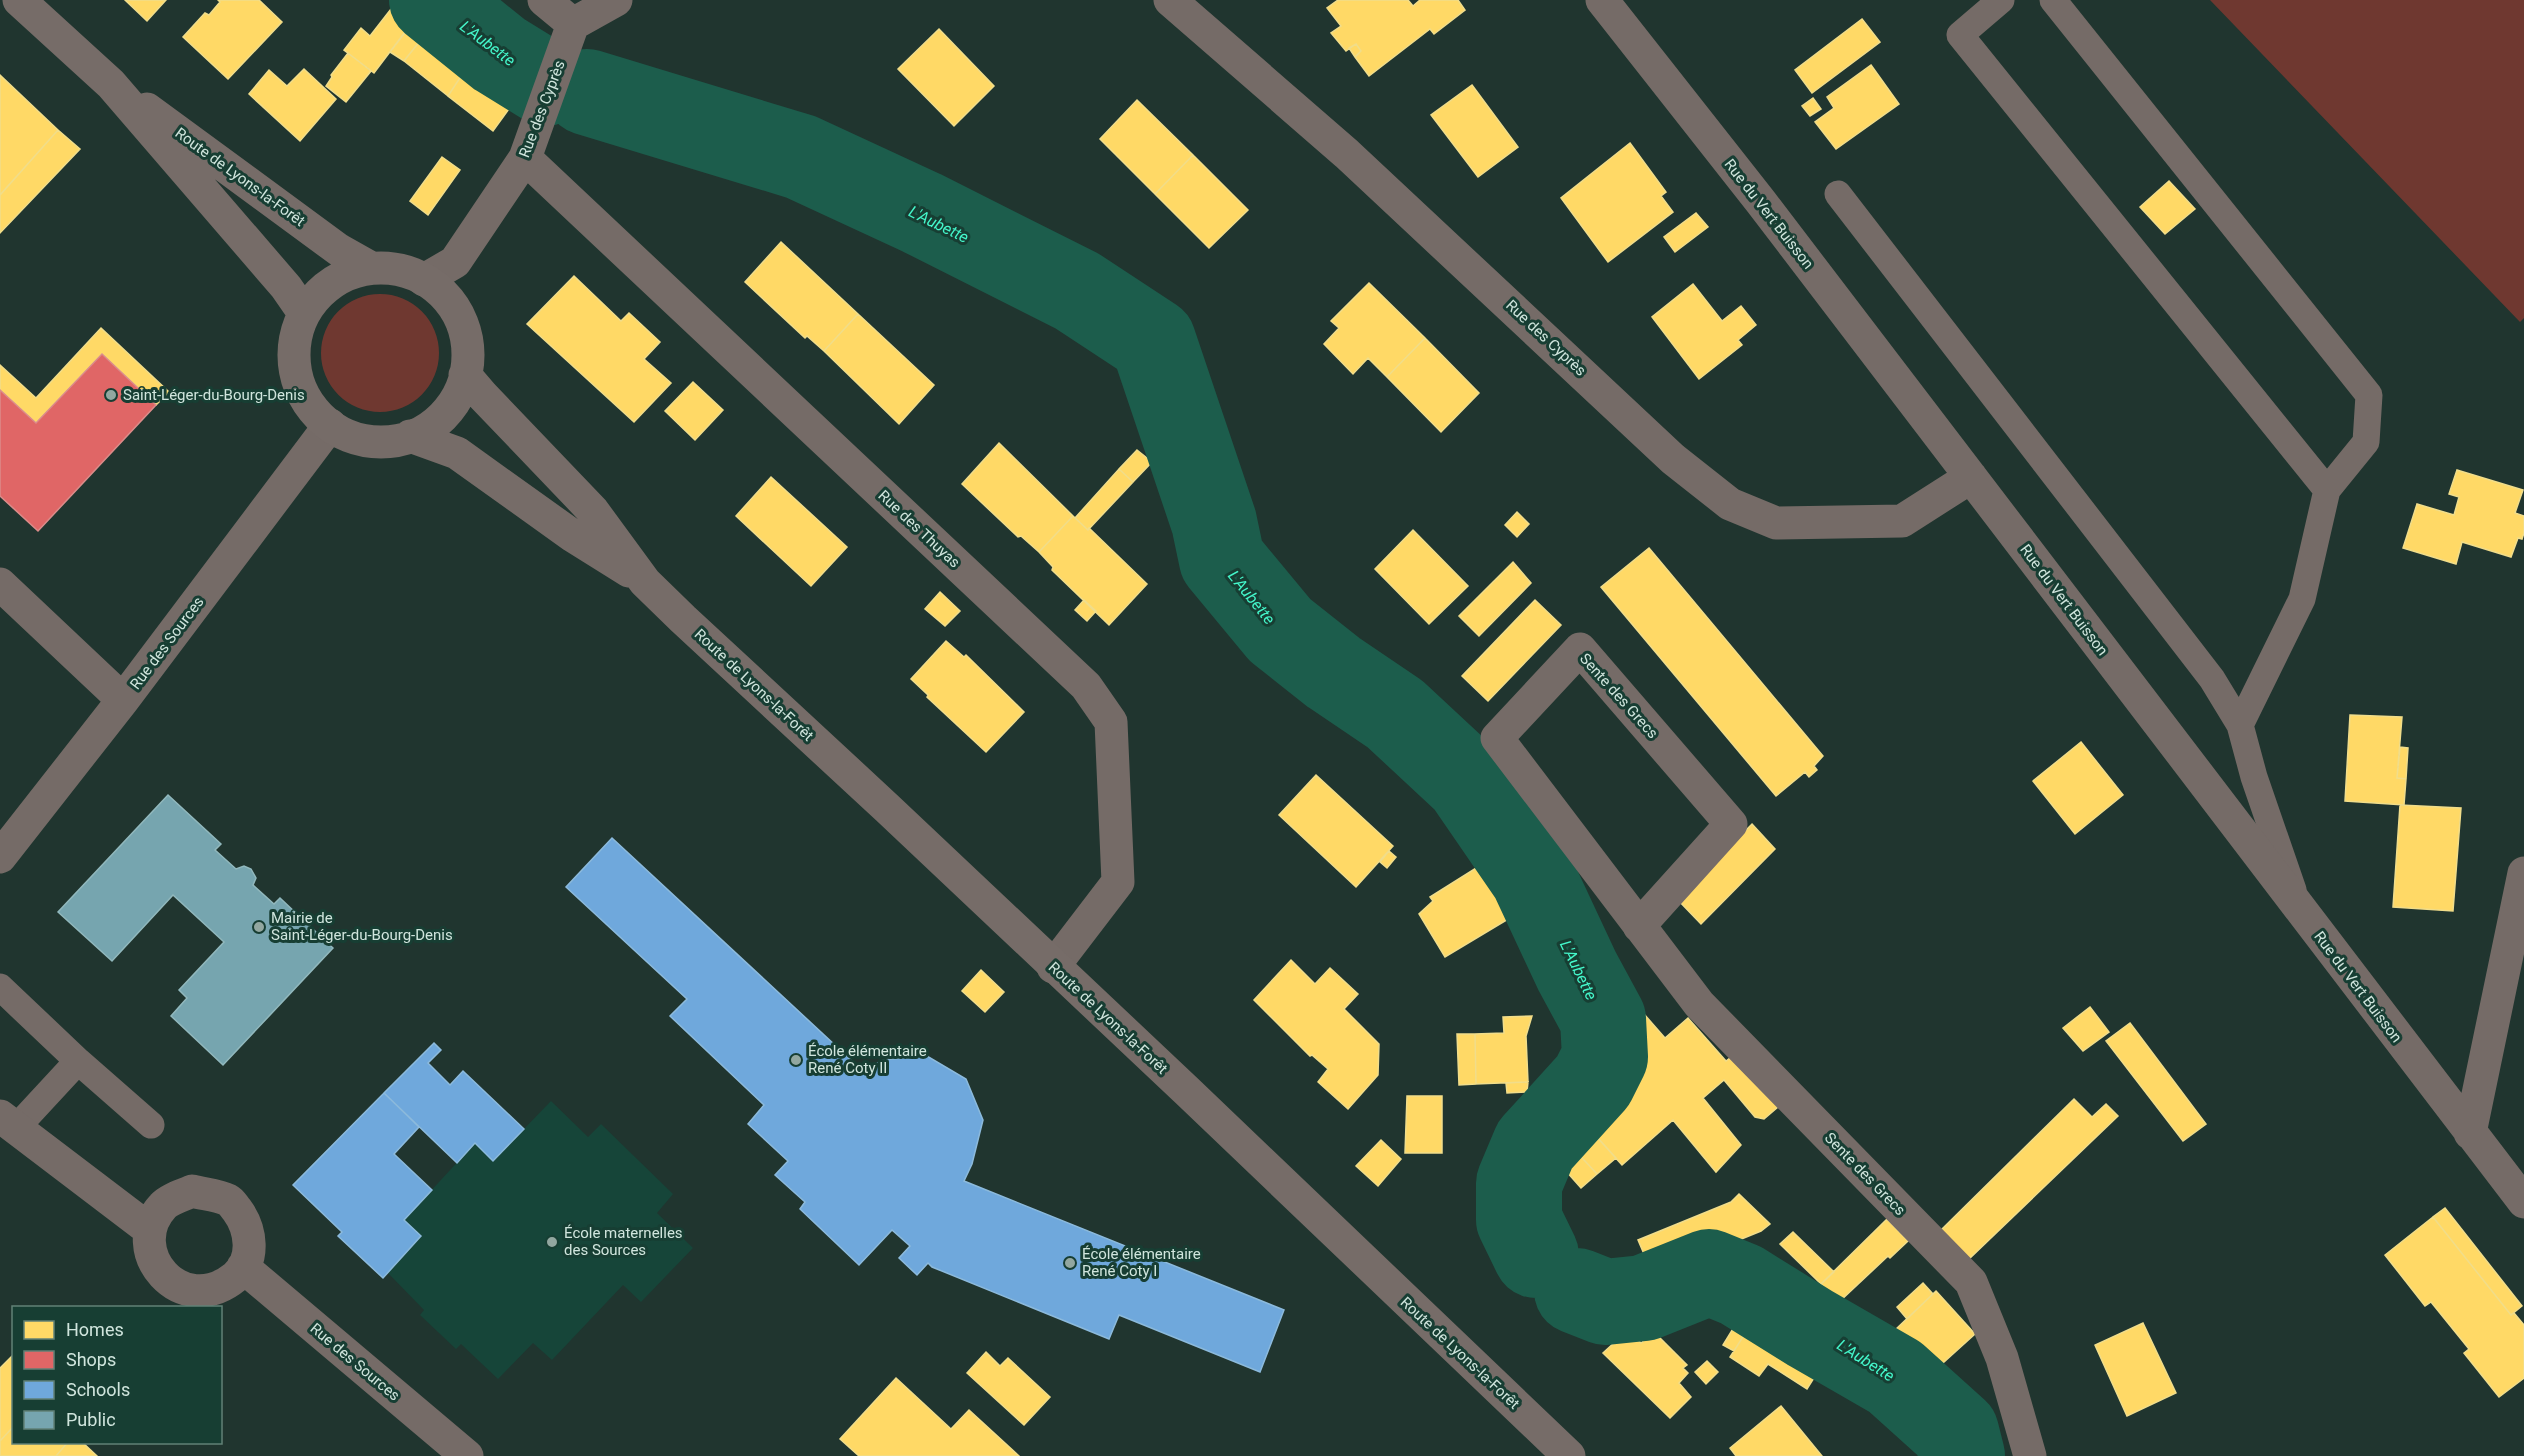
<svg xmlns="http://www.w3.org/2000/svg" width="2524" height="1456" font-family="Roboto,sans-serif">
	<rect width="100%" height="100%" fill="#20352f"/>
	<path fill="#164539" d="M 551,1101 L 588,1137 L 601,1124 L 673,1194 L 657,1213 L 693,1248 L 641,1302 L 623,1285 L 552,1360 L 533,1343 L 498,1379 L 461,1344 L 456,1349 L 420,1315 L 424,1310 L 388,1273 L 421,1237 L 404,1220 L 475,1143 L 493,1161 Z"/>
	<path fill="#6f3830" d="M 2210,0 L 2524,0 L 2524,318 L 2520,322 Z
		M321 353a59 59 0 1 1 118 0a59 59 0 1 1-118 0Z"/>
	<path fill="#ffd966" stroke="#f1dd8a" stroke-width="1.5" d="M 125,0 L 166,0 L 147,21 Z
		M 218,0 L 259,0 L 282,22 L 228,79 L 183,37 L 205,13 L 209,15 L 220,2 Z
		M 398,0 L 417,16 L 374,73 L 344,50 L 361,28 L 370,36 Z
		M 1338,0 L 1408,0 L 1413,6 L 1420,0 L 1458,0 L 1465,10 L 1434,34 L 1430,29 L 1369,76 L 1355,57 L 1361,51 L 1356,44 L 1346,51 L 1331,33 L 1341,26 L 1327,8 Z
		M 432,18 L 477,52 L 448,96 L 404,61 L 424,36 L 422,33 Z
		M 1862,19 L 1880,42 L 1812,93 L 1795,70 Z
		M 411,25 L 424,36 L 404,61 L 390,52 Z
		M 939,29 L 994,86 L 954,126 L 898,69 Z
		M 1356,44 L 1361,51 L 1355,57 L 1349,48 Z
		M 477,52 L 513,78 L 501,92 L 514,102 L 493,131 L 448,96 Z
		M 348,53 L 371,71 L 346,102 L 326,86 L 332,77 L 331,75 Z
		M 1871,65 L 1899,104 L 1836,149 L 1815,122 L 1834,108 L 1827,97 Z
		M 304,69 L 336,99 L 300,141 L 249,94 L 269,70 L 287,86 Z
		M 0,75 L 58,130 L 0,195 Z
		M 1472,85 L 1518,147 L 1478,177 L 1431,115 Z
		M 1813,98 L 1821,109 L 1810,116 L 1802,106 Z
		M 1137,100 L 1193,155 L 1155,194 L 1100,139 Z
		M 58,130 L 80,149 L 0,233 L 0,195 Z
		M 1630,143 L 1666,192 L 1661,196 L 1673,212 L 1608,262 L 1561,198 Z
		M 1193,155 L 1248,210 L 1209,248 L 1155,194 Z
		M 442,157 L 460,170 L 428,215 L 410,201 Z
		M 2169,181 L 2195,209 L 2165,234 L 2140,207 Z
		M 1696,213 L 1708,227 L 1675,252 L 1664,237 Z
		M 781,242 L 858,314 L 824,351 L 807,336 L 805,338 L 745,282 Z
		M 574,276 L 621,321 L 629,313 L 660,342 L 644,359 L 671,383 L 634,422 L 527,324 Z
		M 1369,283 L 1425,338 L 1387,377 L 1368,358 L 1353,374 L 1324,344 L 1339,328 L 1331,321 Z
		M 1693,284 L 1722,321 L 1741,306 L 1756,325 L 1738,340 L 1742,345 L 1699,379 L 1652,317 Z
		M 858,314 L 934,385 L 899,424 L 824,351 Z
		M 101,328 L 169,392 L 156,405 L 102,354 L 36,423 L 0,390 L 0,365 L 36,398 Z
		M 1425,338 L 1479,393 L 1441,432 L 1387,377 Z
		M 693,382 L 723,410 L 695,440 L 665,411 Z
		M 999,443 L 1073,516 L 1039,552 L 1021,536 L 1018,537 L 962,484 Z
		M 1137,450 L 1152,462 L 1133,482 L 1119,469 Z
		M 1119,469 L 1133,482 L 1088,530 L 1075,518 Z
		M 2457,470 L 2523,490 L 2515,513 L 2524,516 L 2524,533 L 2522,539 L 2518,538 L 2511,557 L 2462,542 L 2456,564 L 2403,548 L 2417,504 L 2454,515 L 2459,497 L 2449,494 Z
		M 771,477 L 847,547 L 811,586 L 736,516 Z
		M 1517,512 L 1529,524 L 1517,537 L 1505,525 Z
		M 1073,516 L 1088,530 L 1089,528 L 1147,584 L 1109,625 L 1052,570 L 1053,567 L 1039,552 Z
		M 1413,530 L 1468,586 L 1429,624 L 1375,569 Z
		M 1649,548 L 1823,756 L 1814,766 L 1817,770 L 1809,777 L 1805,772 L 1776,796 L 1601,587 Z
		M 1513,562 L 1531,583 L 1479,636 L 1459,616 Z
		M 940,592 L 960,611 L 945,626 L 925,609 Z
		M 1084,600 L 1096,611 L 1087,621 L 1075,610 Z
		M 1535,600 L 1561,625 L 1488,701 L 1462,676 Z
		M 946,641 L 964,657 L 966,655 L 1024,712 L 986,752 L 927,697 L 928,695 L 911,679 Z
		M 2350,715 L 2402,717 L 2397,778 L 2406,779 L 2404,805 L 2345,801 Z
		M 2081,742 L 2123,795 L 2075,834 L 2033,781 Z
		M 2400,747 L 2408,748 L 2406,779 L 2397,778 Z
		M 1316,775 L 1393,846 L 1356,887 L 1279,815 Z
		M 2400,805 L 2461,808 L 2453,911 L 2393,907 Z
		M 1752,824 L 1775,849 L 1701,924 L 1677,899 Z
		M 1389,851 L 1396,857 L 1387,868 L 1380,862 Z
		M 1484,863 L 1515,915 L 1445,957 L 1419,914 L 1433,901 L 1430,897 Z
		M 1291,960 L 1315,984 L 1330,968 L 1358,994 L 1344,1009 L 1379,1044 L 1378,1075 L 1348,1109 L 1318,1082 L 1328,1069 L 1312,1055 L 1310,1056 L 1254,1000 Z
		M 981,970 L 1004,992 L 985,1012 L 962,991 Z
		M 2090,1007 L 2109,1032 L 2083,1051 L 2063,1028 Z
		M 1644,1014 L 1665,1038 L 1688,1018 L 1726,1061 L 1730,1058 L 1778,1107 L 1764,1119 L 1755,1117 L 1724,1080 L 1703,1098 L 1741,1145 L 1716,1172 L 1673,1120 L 1622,1165 L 1577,1115 L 1645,1054 L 1625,1030 Z
		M 1532,1016 L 1526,1036 L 1528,1082 L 1476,1084 L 1475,1034 L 1504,1033 L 1503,1017 Z
		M 2130,1023 L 2206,1124 L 2183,1141 L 2106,1041 Z
		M 1457,1034 L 1475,1034 L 1476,1084 L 1459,1085 Z
		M 1528,1082 L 1527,1092 L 1507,1093 L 1506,1083 Z
		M 1407,1096 L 1442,1096 L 1442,1153 L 1405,1153 Z
		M 2074,1099 L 2092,1117 L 2106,1104 L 2118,1116 L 1967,1261 L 1939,1232 Z
		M 1577,1115 L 1616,1158 L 1597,1174 L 1559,1133 Z
		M 1559,1133 L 1597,1174 L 1581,1188 L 1549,1152 Z
		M 1381,1140 L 1401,1159 L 1378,1186 L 1356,1166 Z
		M 1739,1194 L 1770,1224 L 1761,1231 L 1653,1275 L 1638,1240 L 1731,1202 Z
		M 2445,1208 L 2522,1306 L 2511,1315 L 2433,1217 Z
		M 2433,1217 L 2511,1315 L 2514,1313 L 2524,1325 L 2524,1378 L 2499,1397 L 2464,1353 L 2469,1349 L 2431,1302 L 2425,1306 L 2385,1255 Z
		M 1887,1219 L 1908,1241 L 1890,1258 L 1888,1256 L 1839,1302 L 1821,1284 Z
		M 1793,1232 L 1834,1272 L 1821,1284 L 1780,1244 Z
		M 1923,1283 L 1933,1294 L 1907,1319 L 1897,1307 Z
		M 1936,1291 L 1975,1334 L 1933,1372 L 1895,1330 Z
		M 1742,1314 L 1753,1321 L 1734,1351 L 1723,1345 Z
		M 1753,1321 L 1800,1350 L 1806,1340 L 1829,1354 L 1807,1389 L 1768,1364 L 1759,1376 L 1730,1357 Z
		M 2143,1323 L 2176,1393 L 2127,1416 L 2095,1345 Z
		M 1628,1330 L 1641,1343 L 1654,1332 L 1687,1365 L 1683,1368 L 1688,1373 L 1679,1383 L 1691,1397 L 1670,1418 L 1603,1353 Z
		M 986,1352 L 1000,1366 L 1008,1358 L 1050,1397 L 1024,1425 L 967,1373 Z
		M 14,1354 L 14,1426 L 0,1441 L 0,1368 Z
		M 1707,1361 L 1718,1372 L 1706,1384 L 1695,1372 Z
		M 896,1378 L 951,1429 L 969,1410 L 1019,1456 L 859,1456 L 840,1439 Z
		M 1781,1406 L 1822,1456 L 1736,1456 L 1730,1448 Z
		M 1916,1410 L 1939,1433 L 1920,1448 L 1900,1426 Z
		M 14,1426 L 14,1442 L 68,1442 L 56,1456 L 0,1456 L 0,1441 Z
		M 1939,1433 L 1951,1450 L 1954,1456 L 1925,1456 L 1920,1448 Z
		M 68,1442 L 82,1442 L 97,1456 L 56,1456 Z"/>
	<path fill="#e06666" stroke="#db8c8a" stroke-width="1.5" d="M 102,354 L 156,405 L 38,531 L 0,496 L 0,390 L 36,423 Z"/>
	<path fill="#6fa8dc" stroke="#8cbadc" stroke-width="1.5" d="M 612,838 L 864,1072 L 882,1060 L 927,1056 L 966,1079 L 983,1120 L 972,1164 L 964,1181 L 1284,1310 L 1260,1372 L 1119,1315 L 1109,1339 L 932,1267 L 928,1263 L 917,1275 L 899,1258 L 910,1246 L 892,1230 L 859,1265 L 800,1209 L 805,1202 L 775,1175 L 788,1161 L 748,1124 L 764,1105 L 670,1016 L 687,999 L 566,887 Z
		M 434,1043 L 441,1050 L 428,1063 L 450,1085 L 463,1071 L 524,1129 L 493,1161 L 475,1143 L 457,1163 L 384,1093 Z
		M 384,1093 L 419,1127 L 394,1154 L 432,1190 L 404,1220 L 421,1236 L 383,1278 L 338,1236 L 342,1232 L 293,1185 Z"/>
	<path fill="#76a5af" stroke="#91b8bd" stroke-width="1.5" d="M 168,795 L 221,844 L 215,850 L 236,869 L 244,866 L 251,869 L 256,878 L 253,885 L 274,904 L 280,898 L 333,948 L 223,1065 L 171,1016 L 187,998 L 179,990 L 224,942 L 173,895 L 112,961 L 58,912 Z"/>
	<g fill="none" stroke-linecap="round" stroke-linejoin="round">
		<path stroke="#1c5d4c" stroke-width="50" d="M 449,0 L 472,31"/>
		<path stroke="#1c5d4c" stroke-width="86" d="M 432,0 L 499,54 L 546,83
			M 587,92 L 801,157 L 922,213 L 1077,291 L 1153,341 L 1214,522 L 1222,560 L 1280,630 L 1333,672 L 1395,714 L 1467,781 L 1533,877 L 1577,971 L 1603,1019 L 1605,1057 L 1593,1081 L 1535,1145 L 1519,1183 L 1519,1220 L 1536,1255
			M 1577,1291 L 1605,1302 L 1644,1298 L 1709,1272 L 1741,1285 L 1810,1328 L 1895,1377 L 1956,1432 L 1962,1456"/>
		<path stroke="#756b67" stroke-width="27" d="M 2001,0 L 1960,35 L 2327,490
			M 2053,0 L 2369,395 L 2366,442 L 2327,490 L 2302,599 L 2240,725 L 2254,777 L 2293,890
			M 1838,194 L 2212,679 L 2240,725
			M 0,987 L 78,1061 L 16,1128
			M 78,1061 L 151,1125"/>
		<path stroke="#756b67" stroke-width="33" d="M 544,0 L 573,24
			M 1170,0 L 1347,154 L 1673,459 L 1730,504 L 1776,523 L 1902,521 L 1971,477
			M 1602,0 L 1761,202 L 2524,1202
			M 525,158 L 1086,686 L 1111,722 L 1118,882 L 1053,967
			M 424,280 L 455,262 L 525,158 L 573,24 L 616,0
			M 0,584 L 123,700
			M 0,857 L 123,700 L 330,425
			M 1639,926 L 1731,824 L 1580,649 L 1497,738 L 1699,1004 L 1971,1282 L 2002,1358 L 2030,1456
			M 0,1116 L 150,1230
			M 2470,1133 L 2524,873
			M 192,1191 C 203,1194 218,1195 228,1200 C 232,1202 234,1207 237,1210 C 251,1229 256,1260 235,1277 C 181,1321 122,1250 163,1206 C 169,1199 184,1195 192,1191 Z
			M 243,1267 L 467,1456"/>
		<path stroke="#766c68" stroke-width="33" d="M 19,0 L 111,84 L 286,287 L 304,313
			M 147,109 L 339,250 L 371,268
			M294 355a87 87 0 1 1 174 0a87 87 0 1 1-174 0Z
			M 465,375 L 483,396 L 593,511 L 645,582 L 683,619 L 887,808 L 1187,1091 L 1569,1456
			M 410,436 L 457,453 L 573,536 L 629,571"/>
	</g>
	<g fill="#92a7a0" stroke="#173e33" stroke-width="2">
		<circle cx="111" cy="395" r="6"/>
		<circle cx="259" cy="927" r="6"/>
		<circle cx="796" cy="1060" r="6"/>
		<circle cx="552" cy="1242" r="6"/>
		<circle cx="1070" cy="1263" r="6"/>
	</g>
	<g text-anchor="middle" stroke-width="6" stroke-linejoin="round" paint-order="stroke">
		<g font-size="15" fill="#d0e5dd" stroke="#173e33">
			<text transform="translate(542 109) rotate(-69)" y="5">Rue des Cyprès</text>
			<text transform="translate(240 177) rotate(36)" y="5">Route de Lyons-la-Forêt</text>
			<text transform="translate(1769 214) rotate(52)" y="5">Rue du Vert Buisson</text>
			<text transform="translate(1546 338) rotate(43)" y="5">Rue des Cyprès</text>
			<text transform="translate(919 529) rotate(43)" y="5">Rue des Thuyas</text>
			<text transform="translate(2064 600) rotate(53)" y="5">Rue du Vert Buisson</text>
			<text transform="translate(167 643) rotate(-53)" y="5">Rue des Sources</text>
			<text transform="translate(754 685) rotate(43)" y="5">Route de Lyons-la-Forêt</text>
			<text transform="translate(1619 696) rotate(48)" y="5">Sente des Grecs</text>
			<text transform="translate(2358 987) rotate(53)" y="5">Rue du Vert Buisson</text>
			<text transform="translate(1108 1018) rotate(43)" y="5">Route de Lyons-la-Forêt</text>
			<text transform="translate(1865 1174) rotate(46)" y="5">Sente des Grecs</text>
			<text transform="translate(1460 1353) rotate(43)" y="5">Route de Lyons-la-Forêt</text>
			<text transform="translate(355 1362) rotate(40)" y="5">Rue des Sources</text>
		</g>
		<g font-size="15" fill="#d0e5dd" stroke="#173e33" text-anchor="start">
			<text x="123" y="400">Saint-Léger-du-Bourg-Denis</text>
			<text x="271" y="923">Mairie de<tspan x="271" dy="17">Saint-Léger-du-Bourg-Denis</tspan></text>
			<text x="808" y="1056">École élémentaire<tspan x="808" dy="17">René Coty II</tspan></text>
			<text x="564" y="1238">École maternelles<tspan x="564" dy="17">des Sources</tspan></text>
			<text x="1082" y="1259">École élémentaire<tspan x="1082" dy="17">René Coty I</tspan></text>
		</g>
		<g font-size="16" font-style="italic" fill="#44f6ca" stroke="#173e33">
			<text transform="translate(488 43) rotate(37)" y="6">L'Aubette</text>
			<text transform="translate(939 224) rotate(26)" y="6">L'Aubette</text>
			<text transform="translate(1252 597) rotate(51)" y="6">L'Aubette</text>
			<text transform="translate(1579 970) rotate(64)" y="6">L'Aubette</text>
			<text transform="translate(1866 1360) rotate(32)" y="6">L'Aubette</text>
		</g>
	</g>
	<rect x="12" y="1306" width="210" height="138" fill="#173e33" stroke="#618177" stroke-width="1.5"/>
	<rect x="24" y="1321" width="30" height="18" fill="#ffd966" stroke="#618177" stroke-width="1.5"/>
	<text x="66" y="1336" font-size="18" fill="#d0e5dd">Homes</text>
	<rect x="24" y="1351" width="30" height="18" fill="#e06666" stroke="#618177" stroke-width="1.5"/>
	<text x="66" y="1366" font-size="18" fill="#d0e5dd">Shops</text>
	<rect x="24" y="1381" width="30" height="18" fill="#6fa8dc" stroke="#618177" stroke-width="1.5"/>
	<text x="66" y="1396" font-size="18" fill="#d0e5dd">Schools</text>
	<rect x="24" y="1411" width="30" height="18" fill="#76a5af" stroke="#618177" stroke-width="1.5"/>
	<text x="66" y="1426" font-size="18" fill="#d0e5dd">Public</text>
</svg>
